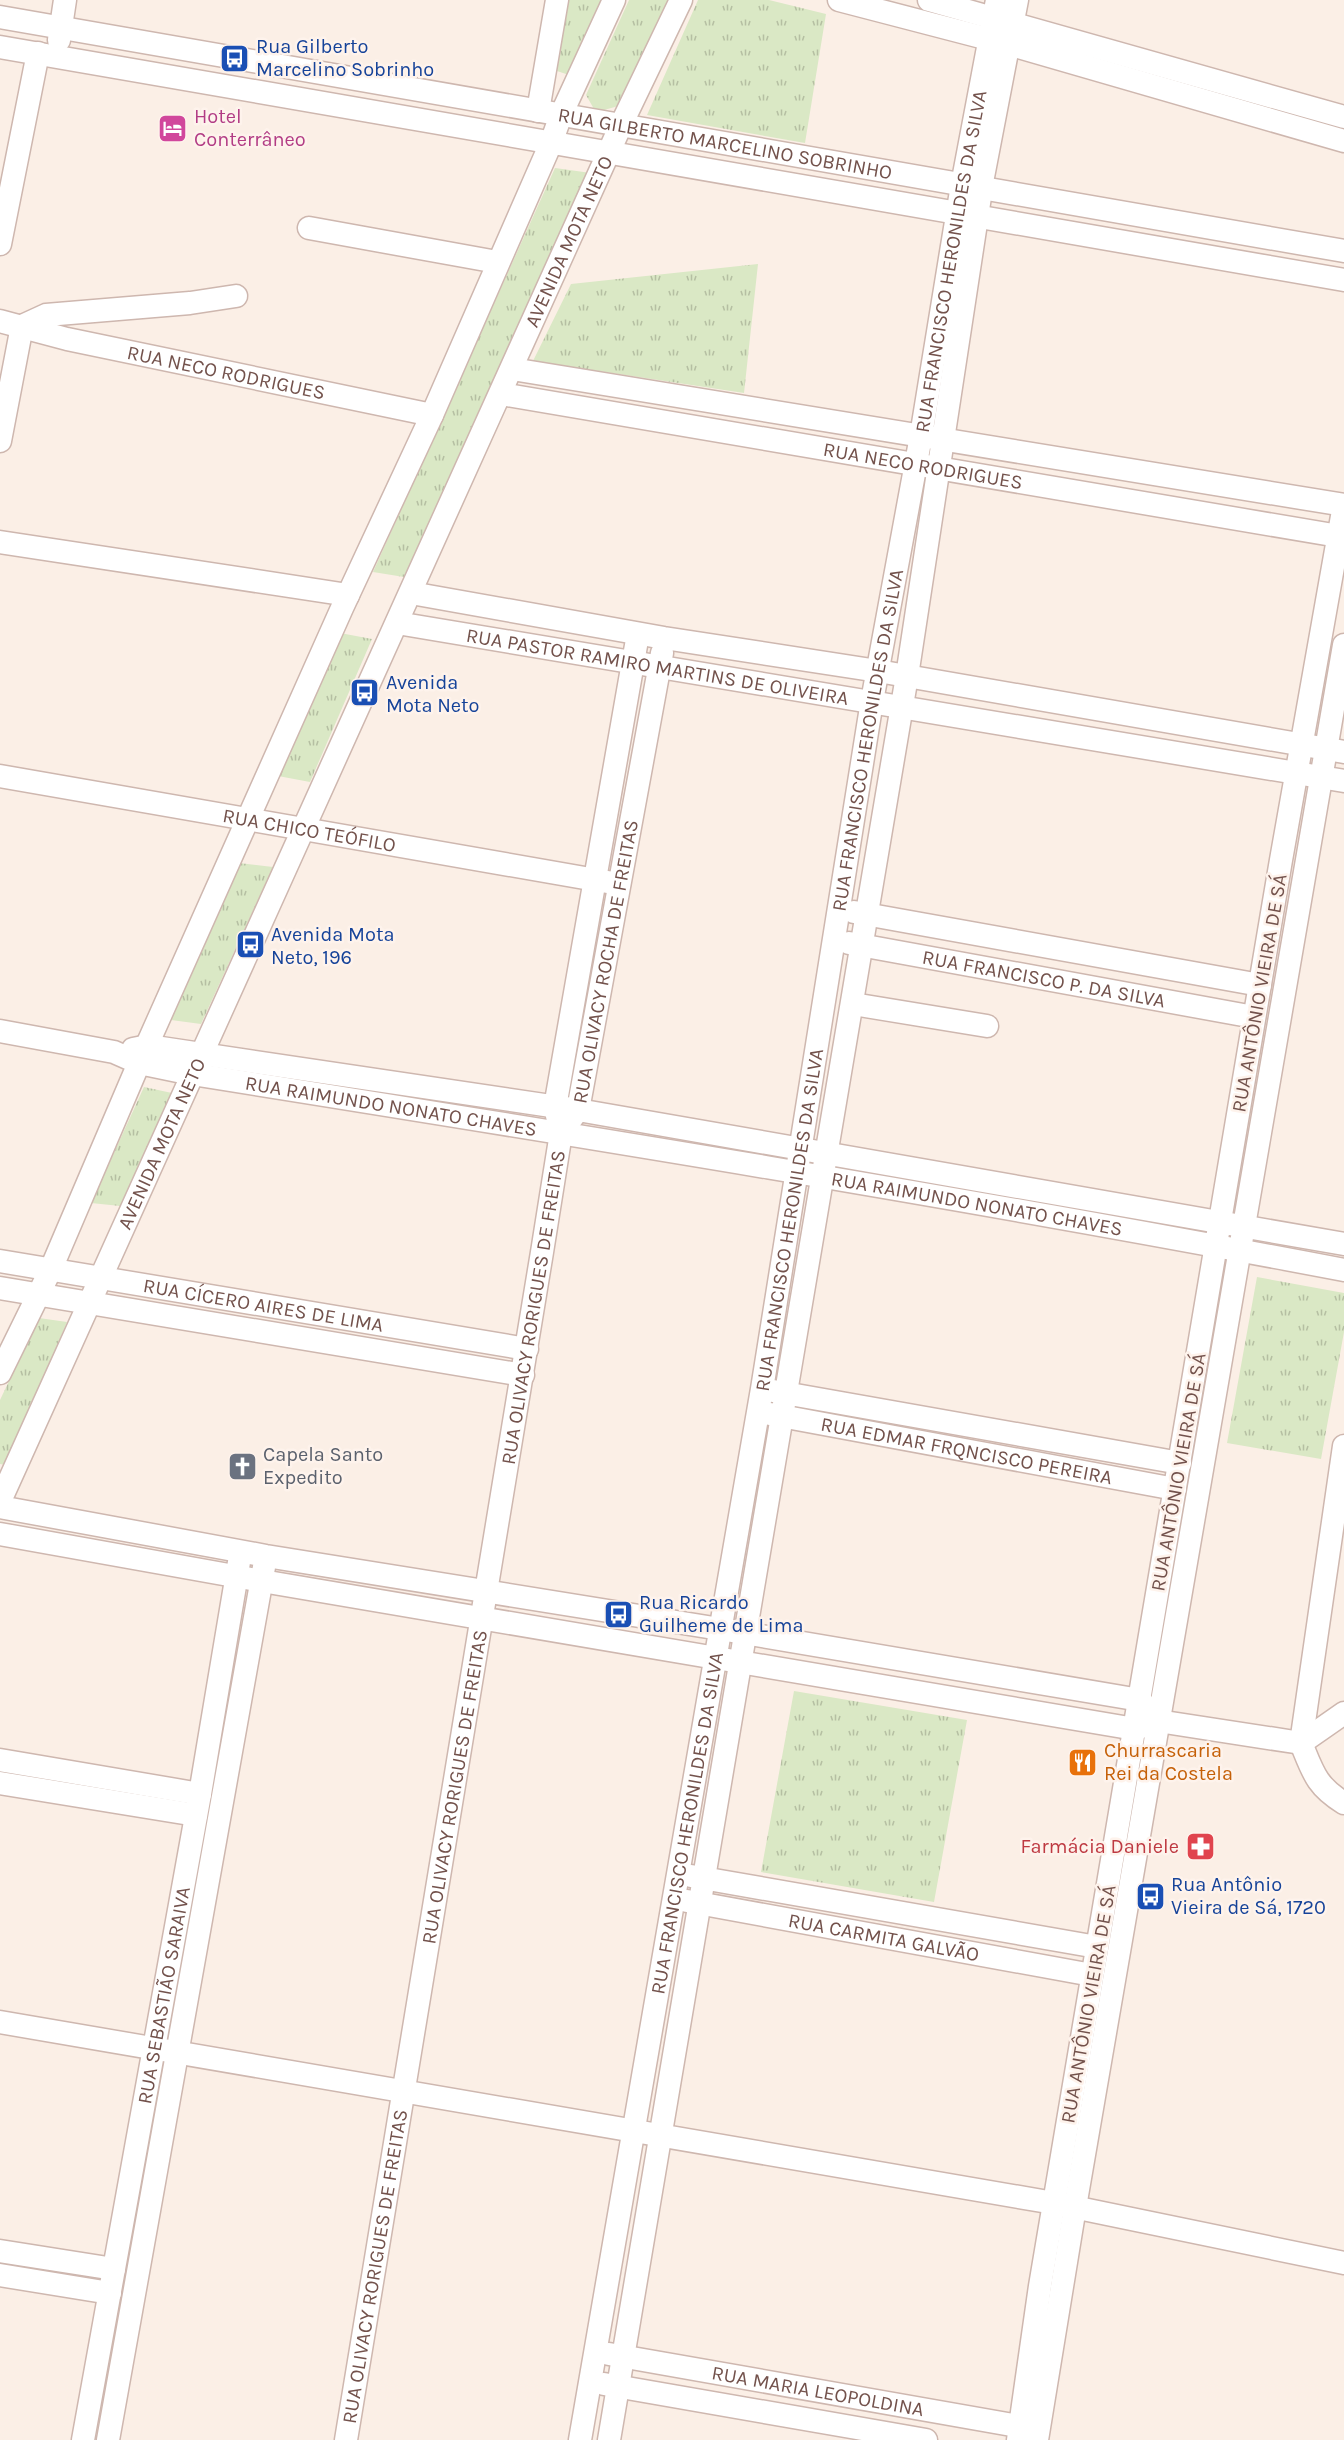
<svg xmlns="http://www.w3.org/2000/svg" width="1344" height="2440" font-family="Karla,sans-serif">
	<defs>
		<pattern id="grass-tufts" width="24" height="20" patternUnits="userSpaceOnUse" patternTransform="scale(1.5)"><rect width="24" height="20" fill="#dae8c5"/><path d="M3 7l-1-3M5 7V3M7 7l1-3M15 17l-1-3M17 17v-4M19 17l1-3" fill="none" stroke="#b5bfa2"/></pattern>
	</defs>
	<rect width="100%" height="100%" fill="#fbefe6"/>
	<path fill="url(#grass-tufts)" d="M 568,0 L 602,0 L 569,75 L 557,71 Z
		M 629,0 L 669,0 L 622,105 L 604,110 L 594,109 L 586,95 Z
		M 698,0 L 769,0 L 826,14 L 805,143 L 647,115 Z
		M 555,168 L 591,173 L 404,577 L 373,572 Z
		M 758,264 L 744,393 L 533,361 L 571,284 Z
		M 340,633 L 372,639 L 310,782 L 278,776 Z
		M 239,863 L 273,867 L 201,1024 L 171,1020 Z
		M 144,1087 L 172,1093 L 120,1206 L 91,1203 Z
		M 1257,1277 L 1344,1293 L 1344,1332 L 1321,1459 L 1227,1443 Z
		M 39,1318 L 67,1322 L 6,1465 L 0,1464 L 0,1400 Z
		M 794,1691 L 967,1720 L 934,1902 L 761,1872 Z"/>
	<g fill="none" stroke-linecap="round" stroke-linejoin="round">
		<defs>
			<g id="minor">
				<path d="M 839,0 L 1008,44 L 1344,141"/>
				<path d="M 929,0 L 1344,117"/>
				<path id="s1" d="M 0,17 L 1344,251"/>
				<path d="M 59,40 L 65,0"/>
				<path d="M 0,47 L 1344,280"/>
				<path d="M 538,111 L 557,0"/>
				<path d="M 309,228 L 497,262"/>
				<path d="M 0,244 L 38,53"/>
				<path id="s2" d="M 0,321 L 67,339 L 432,415"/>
				<path d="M 22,326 L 46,315 L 190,303 L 236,296"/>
				<path d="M 512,369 L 1344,505 L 1281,860 L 1040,2286 L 1018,2440"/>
				<path id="s3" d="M 501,394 L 1344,537"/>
				<path d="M 0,441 L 22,326"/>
				<path d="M 0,542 L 348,595"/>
				<path d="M 411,593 L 664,638 L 878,671 L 1344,752"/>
				<path id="s4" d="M 397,623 L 1344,781"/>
				<path id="s5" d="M 0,776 L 619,884"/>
				<path d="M 854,912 L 1260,985"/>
				<path id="s6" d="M 849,943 L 1254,1017"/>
				<path d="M 853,1004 L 987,1026"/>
				<path id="s7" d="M 0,1031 L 114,1052 L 139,1063 L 192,1074 C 576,1135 961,1197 1344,1270"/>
				<path d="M 133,1049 L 148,1046 L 578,1110 L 1344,1244"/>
				<path id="s8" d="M 569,1122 L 578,1110 L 662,653"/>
				<path id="s9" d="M 0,1261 L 527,1349"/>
				<path d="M 0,1288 L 523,1375"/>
				<path d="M 0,1373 L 51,1269 L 139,1063 L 342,608 L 432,415 L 551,143 L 561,115 L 614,0"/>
				<path d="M 773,1391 L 1180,1463"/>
				<path id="s10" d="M 770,1414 L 1175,1489"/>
				<path d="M 1344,1446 L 1301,1743 C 1313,1772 1316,1786 1344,1803"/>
				<path id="s11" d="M 0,1501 L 621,125 L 681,0"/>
				<path d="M 0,1507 L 266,1556 L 720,1629 L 1140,1700 L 1149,1711"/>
				<path d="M 0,1534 L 262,1581 L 1135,1729 L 1158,1721 L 1301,1743"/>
				<path d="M 1301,1743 L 1344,1713"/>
				<path d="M 0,1760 L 200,1794"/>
				<path d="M 0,1783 L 196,1815"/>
				<path d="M 691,1876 L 1097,1947"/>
				<path id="s12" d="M 687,1901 L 1092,1975"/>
				<path d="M 0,2022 L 1054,2203 L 1344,2263"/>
				<path d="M 0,2251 L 114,2269"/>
				<path d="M 0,2275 L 110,2293"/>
				<path id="s13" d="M 609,2354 L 1035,2429"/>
				<path d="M 604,2384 L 926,2440"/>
				<path id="s14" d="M 83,2440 L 200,1794 L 239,1562"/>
				<path d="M 108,2440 L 264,1567"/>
				<path id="s15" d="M 346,2440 C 417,2004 492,1569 561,1133 L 555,1107 L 638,634"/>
				<path id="s16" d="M 580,2440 L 762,1389 L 872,701 L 921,436 L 962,185 L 997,0"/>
				<path d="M 609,2440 L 907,676 L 983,177 L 1017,0"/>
				<path d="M 1037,2440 L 1075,2207 L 1344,645"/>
			</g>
		</defs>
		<use href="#minor" stroke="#ceb7af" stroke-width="25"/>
		<use href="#minor" stroke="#fff" stroke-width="22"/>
	</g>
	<defs>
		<symbol id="bus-square" viewBox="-11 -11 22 22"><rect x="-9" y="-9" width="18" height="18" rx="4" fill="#1a4fb4" stroke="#fef3ec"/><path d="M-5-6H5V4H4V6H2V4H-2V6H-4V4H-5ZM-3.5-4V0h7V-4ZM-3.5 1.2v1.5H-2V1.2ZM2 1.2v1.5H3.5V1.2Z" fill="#fff"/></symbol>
		<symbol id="hotel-square" viewBox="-11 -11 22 22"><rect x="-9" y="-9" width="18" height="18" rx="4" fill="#d1479c" stroke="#fef3ec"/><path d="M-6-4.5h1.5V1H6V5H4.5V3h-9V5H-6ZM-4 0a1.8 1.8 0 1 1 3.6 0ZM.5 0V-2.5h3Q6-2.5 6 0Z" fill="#fff"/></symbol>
		<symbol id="church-square" viewBox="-11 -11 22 22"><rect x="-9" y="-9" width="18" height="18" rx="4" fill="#6b7280" stroke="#fef3ec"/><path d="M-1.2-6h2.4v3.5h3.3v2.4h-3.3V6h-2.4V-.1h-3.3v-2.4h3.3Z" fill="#fff"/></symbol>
		<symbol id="restaurant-square" viewBox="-11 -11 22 22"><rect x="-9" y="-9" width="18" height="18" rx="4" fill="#e8710a" stroke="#fef3ec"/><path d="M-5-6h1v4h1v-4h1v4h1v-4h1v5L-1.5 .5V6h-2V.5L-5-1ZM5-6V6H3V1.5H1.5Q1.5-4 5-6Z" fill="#fff"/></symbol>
		<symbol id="pharmacy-square" viewBox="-11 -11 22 22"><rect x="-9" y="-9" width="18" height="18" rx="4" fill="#e0444e" stroke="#fef3ec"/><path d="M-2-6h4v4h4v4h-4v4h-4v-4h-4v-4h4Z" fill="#fff"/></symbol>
	</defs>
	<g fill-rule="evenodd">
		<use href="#bus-square" x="218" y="42" width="33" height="33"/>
		<use href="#hotel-square" x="156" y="112" width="33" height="33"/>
		<use href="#bus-square" x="348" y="676" width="33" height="33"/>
		<use href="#bus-square" x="234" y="928" width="33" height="33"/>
		<use href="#church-square" x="226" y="1450" width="33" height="33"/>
		<use href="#bus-square" x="602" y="1598" width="33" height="33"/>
		<use href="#restaurant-square" x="1066" y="1746" width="33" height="33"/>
		<use href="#pharmacy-square" x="1184" y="1830" width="33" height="33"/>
		<use href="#bus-square" x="1134" y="1880" width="33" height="33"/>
	</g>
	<g text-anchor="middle" stroke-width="5" stroke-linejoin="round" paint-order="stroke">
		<g font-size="20" fill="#164399" stroke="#fef3ec" text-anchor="start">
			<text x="256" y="53">Rua Gilberto<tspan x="256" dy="23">Marcelino Sobrinho</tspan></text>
			<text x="386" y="689">Avenida<tspan x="386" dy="23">Mota Neto</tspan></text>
			<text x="271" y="941">Avenida Mota<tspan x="271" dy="23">Neto, 196</tspan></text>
			<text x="639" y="1609">Rua Ricardo<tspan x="639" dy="23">Guilheme de Lima</tspan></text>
			<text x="1171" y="1891">Rua Antônio<tspan x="1171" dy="23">Vieira de Sá, 1720</tspan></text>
		</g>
		<g font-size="20" fill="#b23c85" stroke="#fef3ec" text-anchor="start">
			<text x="194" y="123">Hotel<tspan x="194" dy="23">Conterrâneo</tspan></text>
		</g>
		<g font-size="20" fill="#73524c" stroke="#fef3ec">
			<text dy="7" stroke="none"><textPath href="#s1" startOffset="736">RUA GILBERTO MARCELINO SOBRINHO</textPath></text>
			<text dy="7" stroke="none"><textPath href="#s11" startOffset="1382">AVENIDA MOTA NETO</textPath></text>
			<text dy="7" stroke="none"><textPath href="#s16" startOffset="2210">RUA FRANCISCO HERONILDES DA SILVA</textPath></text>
			<text dy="7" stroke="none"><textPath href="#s2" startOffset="232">RUA NECO RODRIGUES</textPath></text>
			<text dy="7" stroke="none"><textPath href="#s3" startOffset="428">RUA NECO RODRIGUES</textPath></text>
			<text dy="7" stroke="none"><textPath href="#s4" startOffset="264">RUA PASTOR RAMIRO MARTINS DE OLIVEIRA</textPath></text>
			<text dy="7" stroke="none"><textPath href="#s16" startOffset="1724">RUA FRANCISCO HERONILDES DA SILVA</textPath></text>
			<text dy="7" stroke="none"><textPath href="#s5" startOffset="314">RUA CHICO TEÓFILO</textPath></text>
			<text dy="7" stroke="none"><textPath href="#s8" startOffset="166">RUA OLIVACY ROCHA DE FREITAS</textPath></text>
			<text dy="7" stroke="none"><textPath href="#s6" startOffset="198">RUA FRANCISCO P. DA SILVA</textPath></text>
			<text transform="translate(1259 993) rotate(-80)" y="7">RUA ANTÔNIO VIEIRA DE SÁ</text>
			<text dy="7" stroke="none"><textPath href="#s7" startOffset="399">RUA RAIMUNDO NONATO CHAVES</textPath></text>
			<text dy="7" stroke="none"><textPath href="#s11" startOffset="392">AVENIDA MOTA NETO</textPath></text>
			<text dy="7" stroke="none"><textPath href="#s7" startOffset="993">RUA RAIMUNDO NONATO CHAVES</textPath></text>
			<text dy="7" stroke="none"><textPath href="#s16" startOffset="1238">RUA FRANCISCO HERONILDES DA SILVA</textPath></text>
			<text dy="7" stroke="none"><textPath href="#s9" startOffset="267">RUA CÍCERO AIRES DE LIMA</textPath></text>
			<text dy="7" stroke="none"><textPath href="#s15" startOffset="1148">RUA OLIVACY RORIGUES DE FREITAS</textPath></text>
			<text dy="7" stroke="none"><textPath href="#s10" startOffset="200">RUA EDMAR FRQNCISCO PEREIRA</textPath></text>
			<text transform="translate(1178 1472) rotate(-80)" y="7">RUA ANTÔNIO VIEIRA DE SÁ</text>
			<text dy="7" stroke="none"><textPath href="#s15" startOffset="662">RUA OLIVACY RORIGUES DE FREITAS</textPath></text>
			<text dy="7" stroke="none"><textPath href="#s16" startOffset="626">RUA FRANCISCO HERONILDES DA SILVA</textPath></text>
			<text dy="7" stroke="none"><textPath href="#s12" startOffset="200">RUA CARMITA GALVÃO</textPath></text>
			<text dy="7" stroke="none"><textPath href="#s14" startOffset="452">RUA SEBASTIÃO SARAIVA</textPath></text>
			<text transform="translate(1088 2004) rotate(-80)" y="7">RUA ANTÔNIO VIEIRA DE SÁ</text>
			<text dy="7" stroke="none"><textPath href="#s15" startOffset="176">RUA OLIVACY RORIGUES DE FREITAS</textPath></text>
			<text dy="7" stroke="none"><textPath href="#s13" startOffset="212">RUA MARIA LEOPOLDINA</textPath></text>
		</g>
		<g font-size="20" fill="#5b616d" stroke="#fef3ec" text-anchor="start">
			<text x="263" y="1461">Capela Santo<tspan x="263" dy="23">Expedito</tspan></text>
		</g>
		<g font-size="20" fill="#c56008" stroke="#fef3ec" text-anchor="start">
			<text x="1104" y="1757">Churrascaria<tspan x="1104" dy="23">Rei da Costela</tspan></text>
		</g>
		<g font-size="20" fill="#be3a42" stroke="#fef3ec" text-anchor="end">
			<text x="1179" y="1853">Farmácia Daniele</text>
		</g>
	</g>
</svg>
